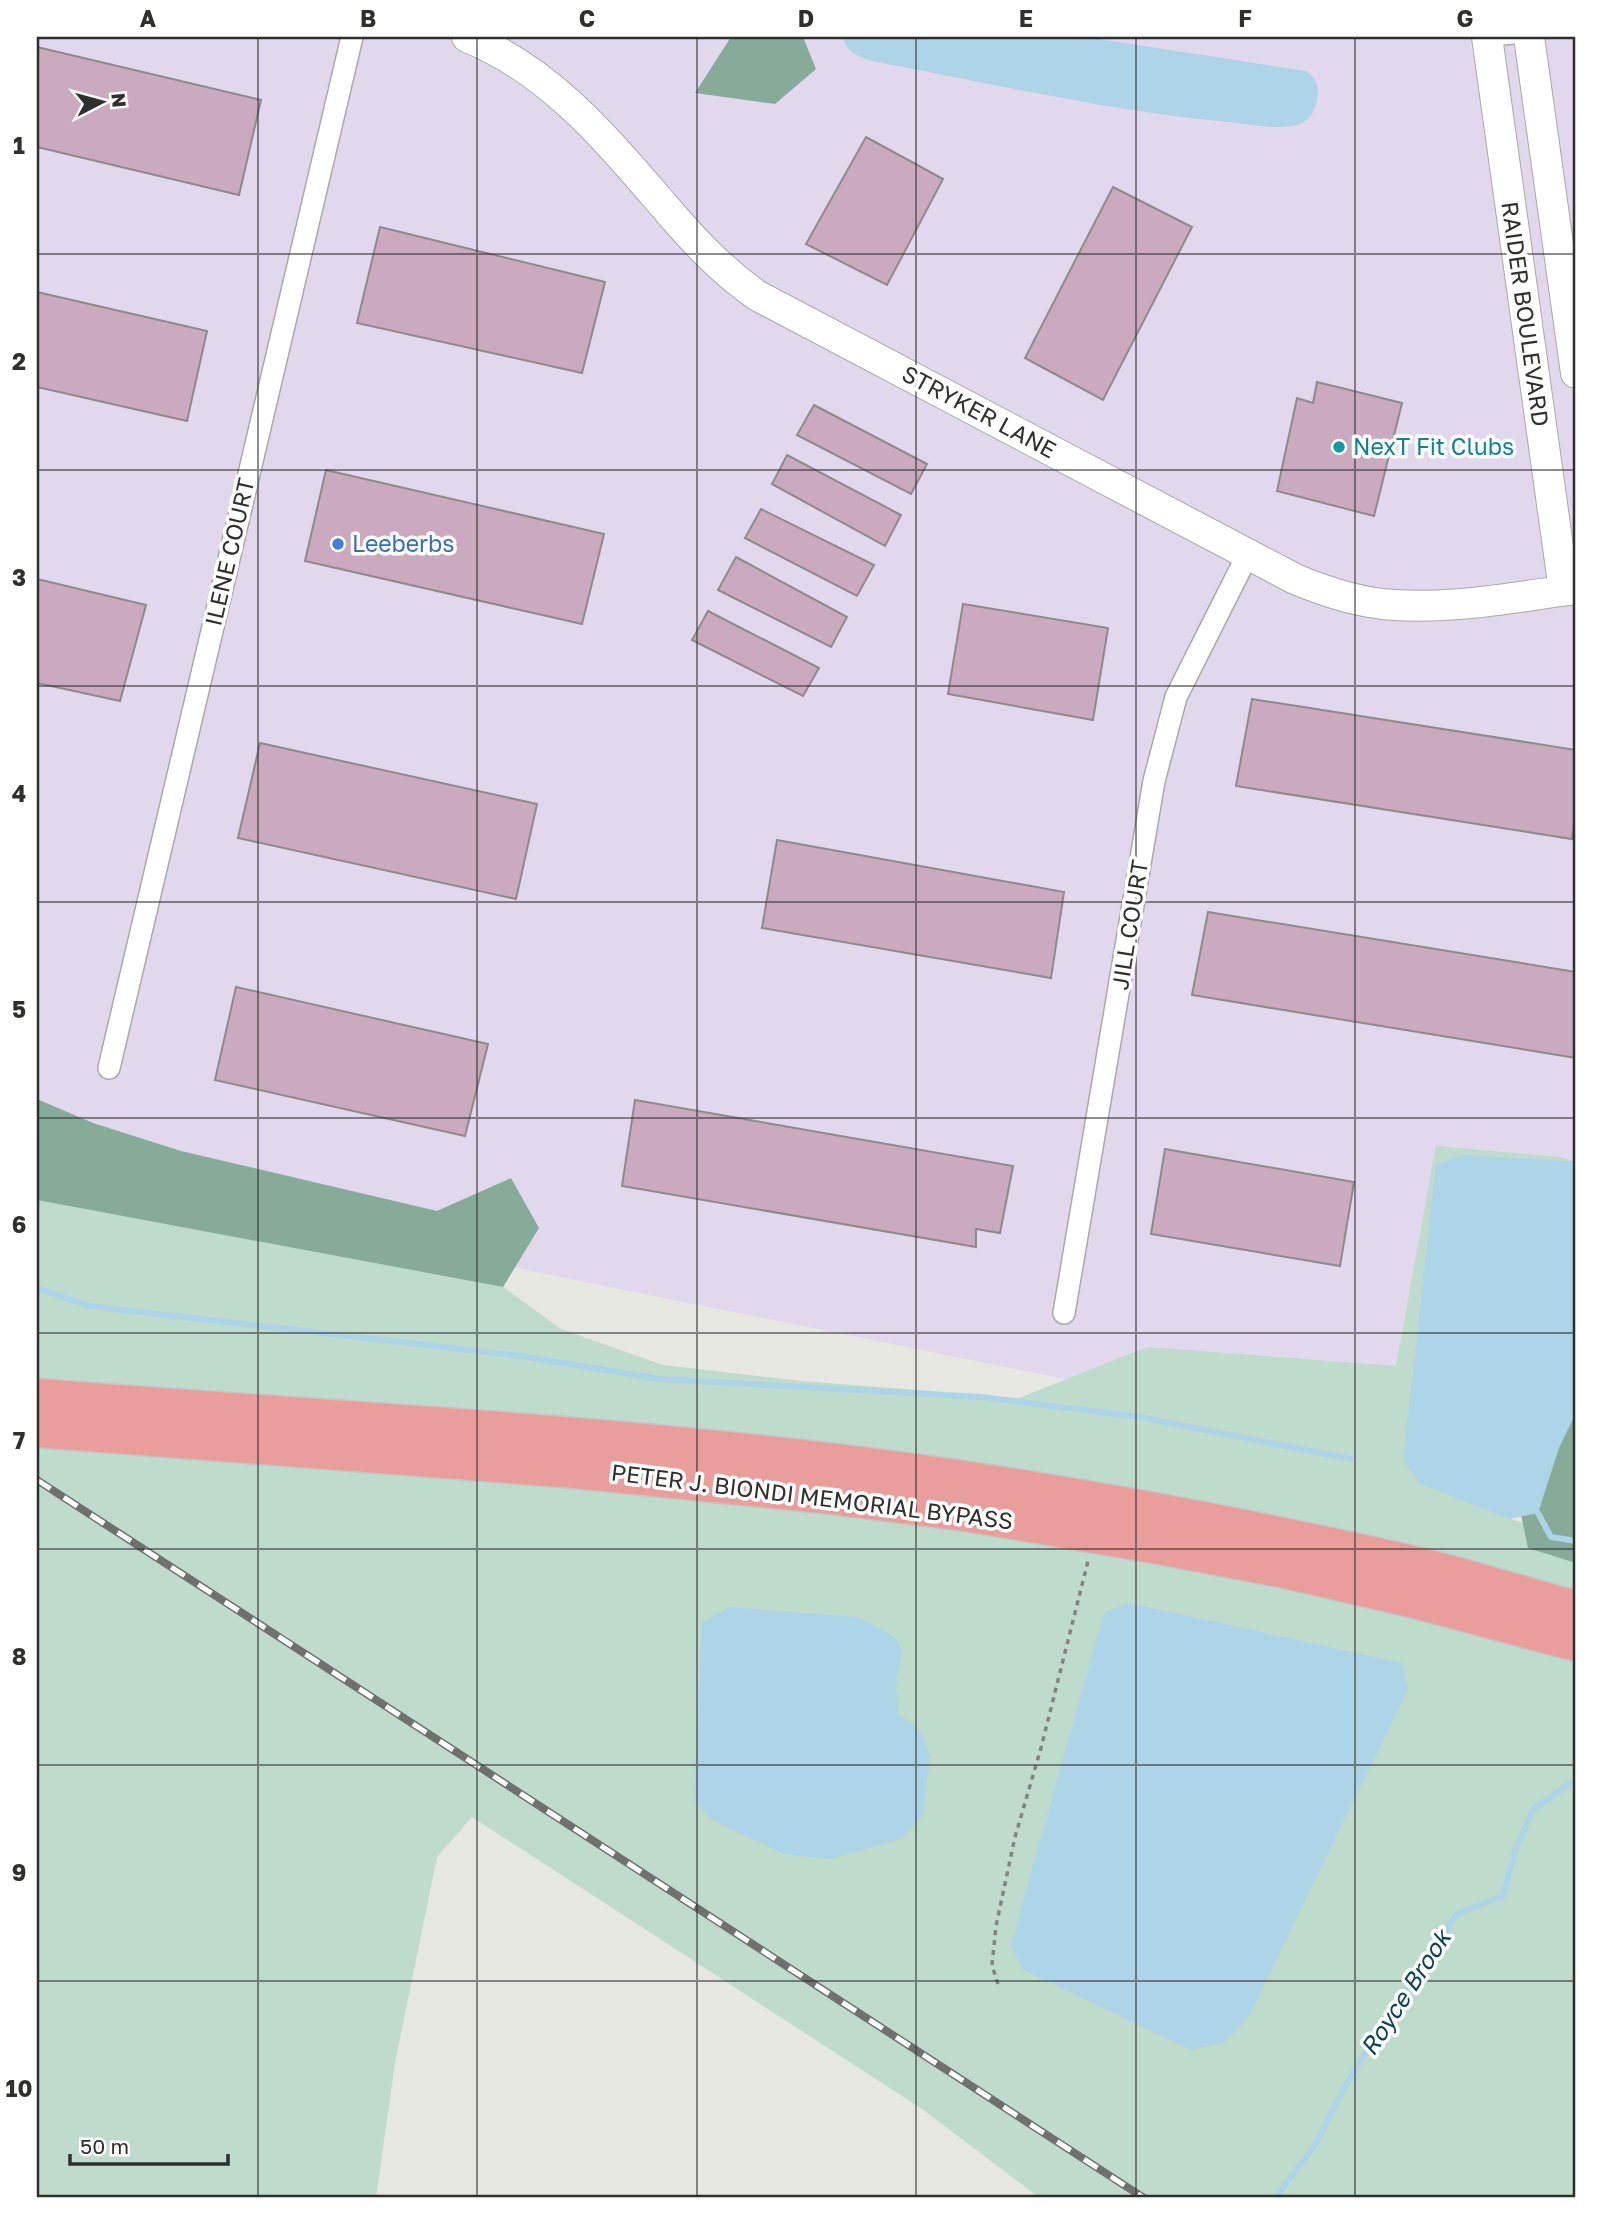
<svg xmlns="http://www.w3.org/2000/svg" width="1613" height="2235" font-family="'Golos Text',sans-serif">
	<rect width="100%" height="100%" fill="#e7e7e2"/>
	<path fill="#e2d8ed" d="M 37,37 L 1576,37 L 1576,1391 L 1371,1441 L 37,1171 Z"/>
	<path fill="#bedbcc" d="M 1436,1146 L 1560,1157 L 1576,1162 L 1576,1349 L 1509,1518 L 1576,1542 L 1576,2198 L 1040,2198 L 922,2109 L 472,1817 L 437,1857 L 395,2063 L 376,2198 L 37,2198 L 37,1200 L 503,1287 L 561,1329 L 663,1365 L 802,1381 L 1019,1398 L 1147,1347 L 1396,1366 Z"/>
	<path fill="#86ab99" d="M 731,37 L 803,37 L 816,69 L 775,104 L 695,93 Z
		M 37,1099 L 93,1123 L 181,1151 L 437,1211 L 511,1178 L 539,1228 L 503,1287 L 37,1200 Z
		M 1576,1280 L 1576,1563 L 1528,1548 L 1515,1486 Z"/>
	<path fill="#aed4e7" d="M 843,37 L 1086,37 L 1306,71 C 1314,77 1318,82 1318,92 C 1317,108 1312,120 1297,125 C 1278,130 1247,124 1228,122 C 1108,111 990,83 872,61 C 858,56 846,52 843,37 Z
		M 1465,1155 L 1576,1162 L 1576,1413 L 1559,1448 L 1538,1513 L 1510,1519 L 1419,1483 L 1403,1460 L 1436,1164 Z
		M 1129,1603 L 1402,1663 L 1408,1689 L 1248,2018 L 1223,2043 L 1191,2050 L 1022,1969 L 1011,1944 L 1098,1634 L 1106,1611 Z
		M 729,1607 L 857,1617 L 895,1637 L 902,1651 L 896,1687 L 899,1714 L 921,1731 L 930,1756 L 923,1815 L 901,1839 L 830,1859 L 784,1854 L 712,1820 L 694,1801 L 702,1623 Z"/>
	<g fill="none" stroke-linecap="round" stroke-linejoin="round">
		<path stroke="#aed4e7" stroke-width="6" d="M 37,1288 L 89,1306 L 520,1356 L 659,1379 L 981,1397 L 1140,1417 L 1351,1459
			M 1538,1513 L 1551,1537 L 1576,1541
			M 1275,2198 L 1315,2145 L 1344,2088 L 1396,2003 L 1457,1914 L 1503,1896 L 1516,1848 L 1533,1810 L 1571,1782 L 1576,1780"/>
	</g>
	<path fill="#cbaabf" stroke="#8e8a8c" stroke-width="2" d="M 37,47 L 261,100 L 239,195 L 37,147 Z
		M 866,137 L 943,179 L 887,285 L 806,244 Z
		M 1113,187 L 1192,227 L 1103,400 L 1025,358 Z
		M 380,227 L 605,282 L 582,373 L 357,323 Z
		M 37,292 L 207,331 L 187,421 L 37,387 Z
		M 1317,382 L 1402,403 L 1374,516 L 1277,491 L 1297,398 L 1313,403 Z
		M 814,405 L 927,464 L 911,494 L 797,435 Z
		M 787,455 L 901,515 L 885,546 L 772,484 Z
		M 326,470 L 604,534 L 582,624 L 305,561 Z
		M 761,509 L 874,565 L 857,596 L 745,538 Z
		M 736,557 L 847,617 L 831,647 L 718,590 Z
		M 37,579 L 146,605 L 120,701 L 37,683 Z
		M 963,604 L 1108,628 L 1093,720 L 948,694 Z
		M 708,611 L 819,668 L 803,696 L 692,640 Z
		M 1252,699 L 1576,750 L 1576,807 L 1572,839 L 1236,786 Z
		M 260,743 L 537,804 L 516,899 L 238,838 Z
		M 777,840 L 1064,892 L 1051,978 L 762,928 Z
		M 1208,912 L 1576,972 L 1576,1058 L 1192,995 Z
		M 236,987 L 488,1044 L 465,1136 L 215,1080 Z
		M 635,1100 L 1013,1166 L 1000,1233 L 976,1229 L 976,1247 L 622,1186 Z
		M 1165,1149 L 1354,1182 L 1340,1266 L 1151,1234 Z"/>
	<g fill="none" stroke-linecap="round" stroke-linejoin="round">
		<defs>
			<path id="lane" d="M 1489,41 L 1528,37"/>
			<path id="street" d="M 109,1068 L 352,37
				M 1064,1313 L 1154,781 L 1176,697 L 1248,554"/>
			<path id="secondary" d="M 467,37 C 551,71 607,140 665,207 C 693,240 722,271 758,296 L 1295,579 C 1326,592 1359,603 1394,605 C 1455,609 1516,597 1576,589
				M 1487,37 L 1564,590
				M 1529,37 L 1576,373"/>
			<path id="highway" d="M 37,1398 C 341,1422 647,1434 949,1478 C 1101,1500 1253,1529 1403,1563 C 1461,1576 1518,1595 1576,1610
				M 37,1428 L 575,1469 L 823,1494 L 966,1512 L 1154,1544 L 1281,1568 L 1411,1598 L 1576,1642"/>
		</defs>
		<use href="#lane" stroke="#aaa9a5" stroke-width="13"/>
		<use href="#street" stroke="#aaa9a5" stroke-width="24"/>
		<use href="#secondary" stroke="#aaa9a5" stroke-width="32"/>
		<use href="#highway" stroke="#c5c5c4" stroke-width="41"/>
		<path stroke="#838380" stroke-width="3.5" stroke-dasharray="5 5" stroke-linecap="butt" d="M 998,1984 L 992,1965 L 996,1926 L 1015,1837 L 1041,1748 L 1088,1561"/>
		<use href="#lane" stroke="#fff" stroke-width="10"/>
		<use href="#street" stroke="#fff" stroke-width="21"/>
		<use href="#secondary" stroke="#fff" stroke-width="30"/>
		<use href="#highway" stroke="#ea9e9c" stroke-width="38"/>
		<defs>
			<path id="rail" d="M 37,1480 L 1144,2198"/>
		</defs>
		<use href="#rail" stroke="#70706d" stroke-width="8"/>
		<use href="#rail" stroke="#fff" stroke-width="5" stroke-dasharray="16" stroke-linecap="butt"/>
	</g>
	<path fill="none" stroke="#2f2f2d" stroke-width="2" stroke-opacity="0.55" d="M 258,37 L 258,2198M 477,37 L 477,2198M 697,37 L 697,2198M 916,37 L 916,2198M 1136,37 L 1136,2198M 1355,37 L 1355,2198M 37,254 L 1576,254M 37,470 L 1576,470M 37,686 L 1576,686M 37,902 L 1576,902M 37,1118 L 1576,1118M 37,1333 L 1576,1333M 37,1549 L 1576,1549M 37,1765 L 1576,1765M 37,1981 L 1576,1981"/>
	<circle fill="#0f9aa8" stroke="#fff" stroke-width="2.5" cx="1339" cy="447" r="7"/>
	<circle fill="#3f7fe0" stroke="#fff" stroke-width="2.5" cx="338" cy="544" r="7"/>
	<g text-anchor="middle" stroke-width="7" stroke-linejoin="round" paint-order="stroke">
		<g font-size="23" fill="#2f2f2d" stroke="#fff">
			<text transform="translate(1525 314) rotate(82)" y="8">RAIDER BOULEVARD</text>
			<text transform="translate(979 412) rotate(28)" y="8">STRYKER LANE</text>
			<text transform="translate(230 552) rotate(-77)" y="8">ILENE COURT</text>
			<text transform="translate(1130 925) rotate(-81)" y="8">JILL COURT</text>
			<text transform="translate(812 1497) rotate(7)" y="8">PETER J. BIONDI MEMORIAL BYPASS</text>
		</g>
		<g font-size="23" fill="#0d838f" stroke="#fff" text-anchor="start">
			<text x="1353" y="455">NexT Fit Clubs</text>
		</g>
		<g font-size="23" fill="#366cbe" stroke="#fff" text-anchor="start">
			<text x="352" y="552">Leeberbs</text>
		</g>
		<g font-size="24" font-style="italic" fill="#0c4054" stroke="#fff">
			<text transform="translate(1406 1993) rotate(-57)" y="8">Royce Brook</text>
		</g>
	</g>
	<rect width="1613" height="2235" fill="none" stroke="#ffffff" stroke-width="77"/>
	<g transform="translate(102 102) rotate(84)" stroke="#ffffff" stroke-width="5" paint-order="stroke">
	<path d="M0-5L12 26L0 18L-12 26Z" fill="#2f2f2d"/>
	<text y="-10" font-size="19" font-weight="bold" text-anchor="middle" fill="#2f2f2d">N</text>
	</g>
	<path d="M70 2154v10h158v-10" fill="none" stroke="#2f2f2d" stroke-width="3.5"/>
	<text x="80" y="2154" font-size="21" fill="#2f2f2d" stroke="#ffffff" stroke-width="5" paint-order="stroke">50 m</text>
	<rect x="38" y="38" width="1536" height="2158" fill="none" stroke="#2f2f2d" stroke-width="2.5"/>
	<g font-size="23" text-anchor="middle" font-weight="bold" fill="#2f2f2d">
		<text x="148" y="27">A</text>
		<text x="368" y="27">B</text>
		<text x="587" y="27">C</text>
		<text x="806" y="27">D</text>
		<text x="1026" y="27">E</text>
		<text x="1245" y="27">F</text>
		<text x="1465" y="27">G</text>
		<text x="19" y="154">1</text>
		<text x="19" y="370">2</text>
		<text x="19" y="586">3</text>
		<text x="19" y="802">4</text>
		<text x="19" y="1018">5</text>
		<text x="19" y="1233">6</text>
		<text x="19" y="1449">7</text>
		<text x="19" y="1665">8</text>
		<text x="19" y="1881">9</text>
		<text x="19" y="2097">10</text>
	</g>
</svg>
